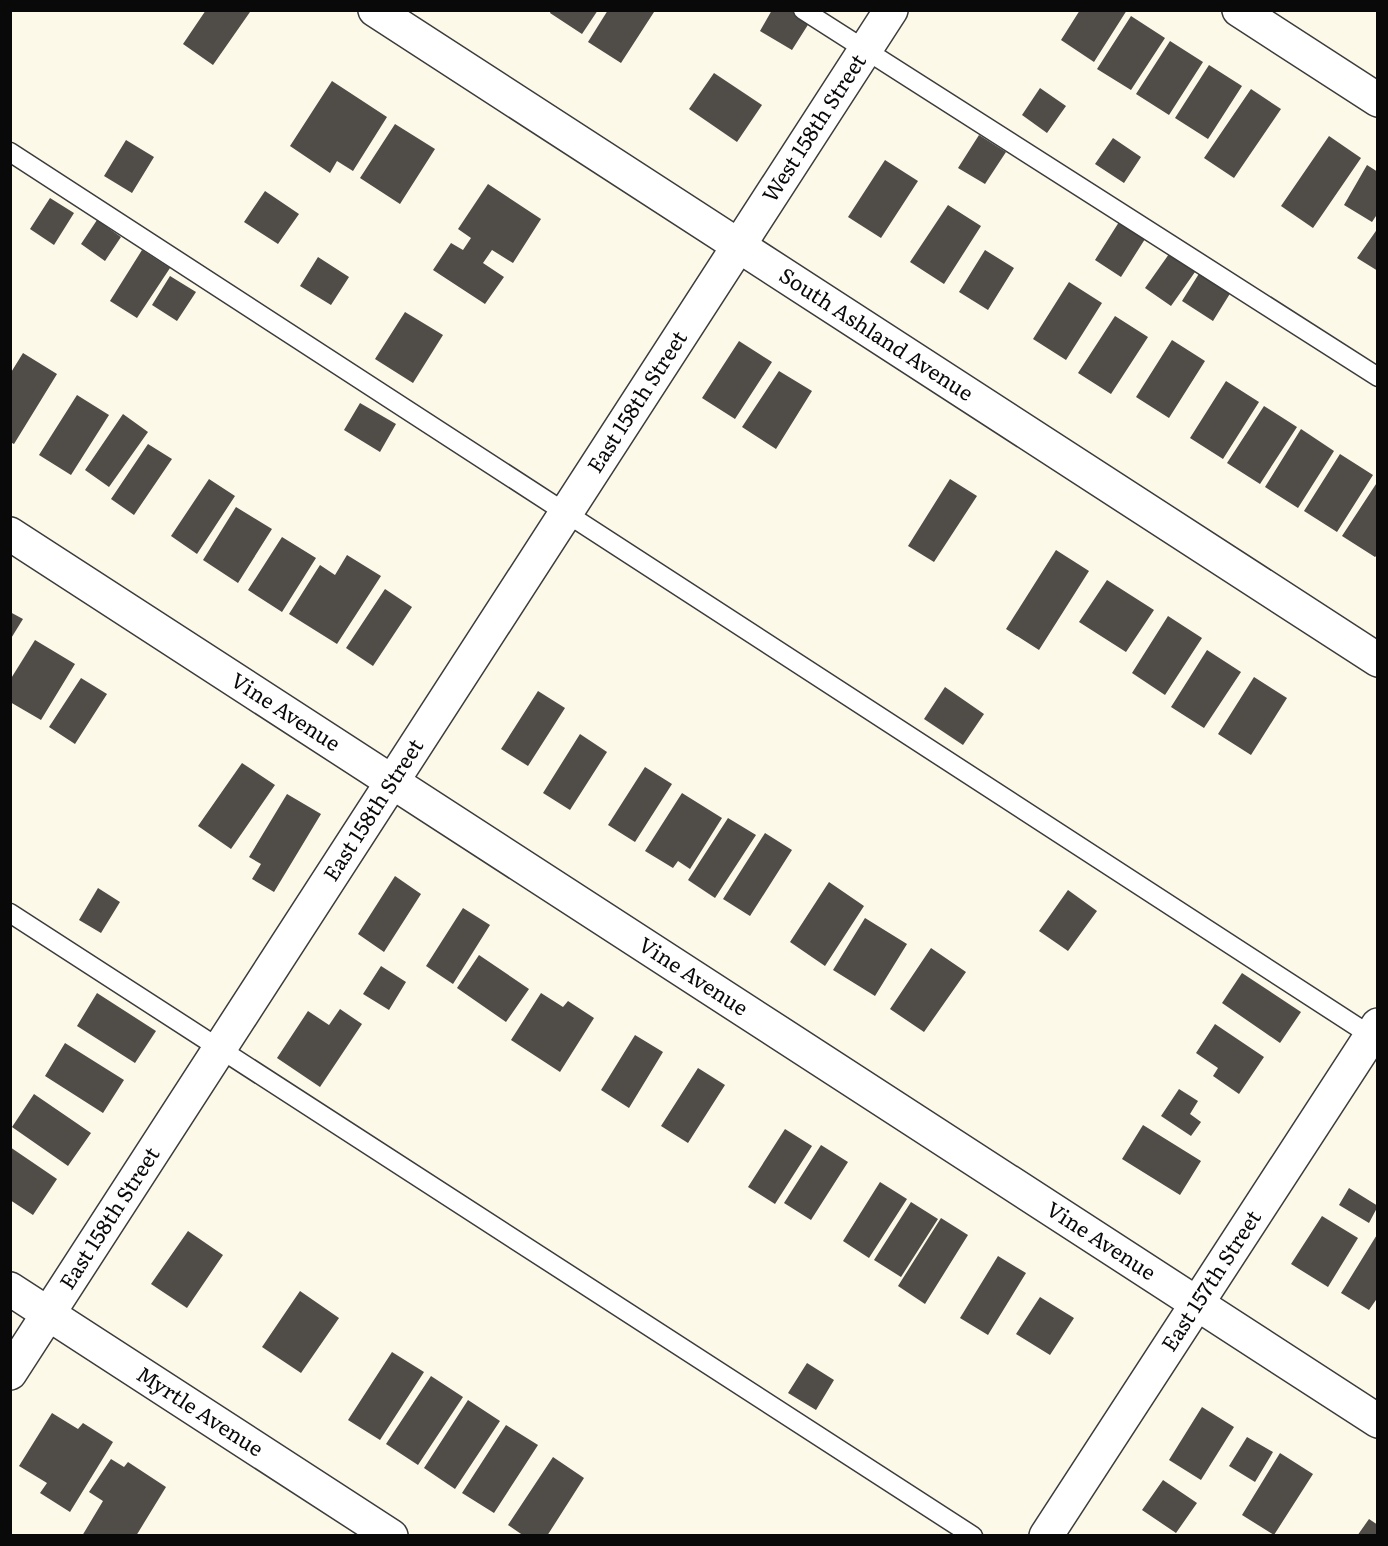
<svg xmlns="http://www.w3.org/2000/svg" width="1388" height="1546" font-family="Literata,serif">
	<rect width="100%" height="100%" fill="#fcf9e9"/>
	<path fill="#504c47" d="M 206,10 L 250,12 L 213,65 L 183,44 Z
		M 551,10 L 598,10 L 582,34 L 550,13 Z
		M 608,10 L 654,12 L 621,63 L 588,42 Z
		M 772,10 L 795,10 L 811,20 L 792,50 L 760,31 Z
		M 1080,10 L 1127,10 L 1094,62 L 1061,40 Z
		M 1131,16 L 1165,38 L 1131,90 L 1097,69 Z
		M 1170,41 L 1203,62 L 1169,115 L 1136,94 Z
		M 1209,65 L 1242,86 L 1208,139 L 1175,118 Z
		M 714,73 L 762,105 L 737,142 L 689,109 Z
		M 332,81 L 387,117 L 353,171 L 337,161 L 330,173 L 290,146 Z
		M 1040,88 L 1066,106 L 1047,133 L 1022,115 Z
		M 1251,89 L 1281,109 L 1234,178 L 1204,158 Z
		M 395,124 L 435,149 L 400,204 L 360,178 Z
		M 979,135 L 1006,152 L 985,184 L 958,168 Z
		M 1329,136 L 1361,158 L 1313,228 L 1281,206 Z
		M 1113,138 L 1141,157 L 1124,183 L 1095,164 Z
		M 126,140 L 154,157 L 132,193 L 104,176 Z
		M 885,160 L 918,181 L 881,238 L 848,217 Z
		M 1367,165 L 1378,172 L 1378,213 L 1372,222 L 1344,205 Z
		M 488,184 L 541,219 L 513,263 L 492,250 L 483,263 L 504,277 L 485,304 L 433,270 L 451,243 L 463,250 L 471,238 L 458,229 Z
		M 265,191 L 299,214 L 278,244 L 244,222 Z
		M 50,198 L 74,213 L 54,245 L 30,229 Z
		M 948,205 L 981,226 L 944,284 L 910,262 Z
		M 97,220 L 121,237 L 105,261 L 81,244 Z
		M 1119,222 L 1145,239 L 1121,277 L 1095,260 Z
		M 1378,228 L 1378,271 L 1357,258 Z
		M 142,250 L 170,268 L 137,318 L 110,301 Z
		M 985,250 L 1014,268 L 988,310 L 959,292 Z
		M 1169,254 L 1195,272 L 1171,306 L 1145,288 Z
		M 318,257 L 349,277 L 331,305 L 300,286 Z
		M 1200,272 L 1231,292 L 1213,321 L 1182,301 Z
		M 170,276 L 196,292 L 177,321 L 152,305 Z
		M 1069,282 L 1102,303 L 1066,360 L 1033,339 Z
		M 405,312 L 443,335 L 413,383 L 375,359 Z
		M 1115,316 L 1148,337 L 1111,394 L 1078,373 Z
		M 1172,340 L 1205,361 L 1169,418 L 1136,397 Z
		M 739,341 L 772,362 L 735,419 L 702,398 Z
		M 23,353 L 57,374 L 14,444 L 10,442 L 10,374 Z
		M 779,371 L 812,391 L 776,449 L 742,427 Z
		M 1226,381 L 1259,402 L 1223,459 L 1190,438 Z
		M 77,395 L 109,415 L 71,475 L 39,455 Z
		M 360,403 L 396,424 L 380,452 L 344,430 Z
		M 1264,406 L 1297,427 L 1260,484 L 1227,463 Z
		M 123,414 L 148,432 L 109,487 L 85,470 Z
		M 1301,429 L 1334,451 L 1298,508 L 1265,487 Z
		M 148,444 L 172,459 L 134,515 L 111,499 Z
		M 1340,454 L 1373,475 L 1337,532 L 1304,511 Z
		M 209,479 L 235,496 L 197,554 L 171,536 Z
		M 950,479 L 977,496 L 934,562 L 908,546 Z
		M 1378,481 L 1378,554 L 1375,557 L 1342,536 Z
		M 236,507 L 272,529 L 238,583 L 203,560 Z
		M 282,537 L 316,558 L 282,612 L 248,590 Z
		M 1056,550 L 1089,571 L 1039,650 L 1006,629 Z
		M 347,555 L 381,576 L 337,644 L 289,614 L 320,565 L 335,575 Z
		M 1107,580 L 1154,610 L 1126,652 L 1079,622 Z
		M 385,589 L 412,607 L 373,666 L 346,648 Z
		M 10,612 L 23,619 L 10,640 Z
		M 1168,616 L 1202,638 L 1165,695 L 1132,673 Z
		M 35,640 L 75,664 L 41,720 L 10,702 L 10,680 Z
		M 1207,650 L 1241,672 L 1204,728 L 1171,707 Z
		M 1254,677 L 1287,698 L 1251,755 L 1218,734 Z
		M 81,678 L 107,694 L 75,744 L 49,727 Z
		M 945,687 L 984,714 L 963,745 L 924,719 Z
		M 538,691 L 565,708 L 528,766 L 501,749 Z
		M 580,734 L 607,752 L 570,810 L 543,793 Z
		M 242,763 L 275,785 L 231,849 L 198,826 Z
		M 645,767 L 672,784 L 635,842 L 608,825 Z
		M 682,793 L 722,818 L 690,869 L 678,861 L 673,868 L 645,851 Z
		M 287,794 L 321,814 L 274,892 L 252,879 L 261,864 L 249,857 Z
		M 728,818 L 756,835 L 715,898 L 688,880 Z
		M 765,833 L 792,850 L 750,916 L 723,899 Z
		M 395,876 L 421,894 L 384,952 L 358,934 Z
		M 829,882 L 864,906 L 825,966 L 790,942 Z
		M 98,888 L 120,902 L 101,933 L 79,920 Z
		M 1068,890 L 1097,911 L 1068,951 L 1039,931 Z
		M 463,908 L 490,925 L 453,984 L 426,966 Z
		M 865,918 L 907,944 L 875,996 L 833,970 Z
		M 931,948 L 966,972 L 924,1032 L 890,1009 Z
		M 479,955 L 529,989 L 506,1022 L 457,988 Z
		M 381,966 L 406,982 L 389,1010 L 363,994 Z
		M 1242,973 L 1301,1012 L 1280,1043 L 1222,1003 Z
		M 97,993 L 156,1031 L 135,1063 L 77,1026 Z
		M 541,993 L 563,1007 L 568,1001 L 594,1018 L 560,1072 L 511,1040 Z
		M 340,1009 L 362,1024 L 320,1087 L 277,1058 L 308,1011 L 329,1025 Z
		M 1215,1024 L 1264,1057 L 1239,1094 L 1213,1076 L 1218,1068 L 1196,1053 Z
		M 635,1035 L 663,1052 L 629,1108 L 601,1090 Z
		M 65,1043 L 124,1080 L 103,1113 L 45,1076 Z
		M 698,1068 L 725,1085 L 688,1143 L 661,1126 Z
		M 1179,1089 L 1198,1101 L 1190,1114 L 1201,1122 L 1191,1136 L 1161,1116 Z
		M 34,1094 L 91,1133 L 68,1166 L 12,1127 Z
		M 1143,1125 L 1201,1161 L 1180,1195 L 1122,1159 Z
		M 785,1129 L 812,1146 L 775,1204 L 748,1187 Z
		M 821,1145 L 848,1162 L 811,1220 L 784,1203 Z
		M 10,1147 L 57,1179 L 33,1215 L 10,1200 Z
		M 880,1182 L 907,1199 L 869,1258 L 843,1241 Z
		M 1349,1188 L 1378,1206 L 1369,1223 L 1339,1205 Z
		M 911,1202 L 938,1219 L 901,1277 L 874,1260 Z
		M 1322,1216 L 1358,1238 L 1328,1287 L 1291,1264 Z
		M 941,1218 L 968,1235 L 925,1304 L 898,1286 Z
		M 188,1231 L 223,1255 L 187,1308 L 151,1284 Z
		M 1378,1233 L 1378,1297 L 1369,1310 L 1341,1293 Z
		M 998,1256 L 1026,1273 L 988,1335 L 960,1318 Z
		M 300,1291 L 339,1318 L 301,1373 L 262,1347 Z
		M 1040,1297 L 1074,1318 L 1050,1355 L 1016,1334 Z
		M 392,1352 L 424,1372 L 380,1440 L 348,1420 Z
		M 807,1363 L 834,1380 L 816,1410 L 788,1393 Z
		M 431,1376 L 463,1397 L 418,1465 L 386,1444 Z
		M 468,1400 L 500,1421 L 455,1489 L 424,1468 Z
		M 1202,1407 L 1234,1427 L 1201,1480 L 1169,1460 Z
		M 52,1413 L 78,1429 L 83,1423 L 113,1442 L 70,1512 L 40,1493 L 47,1483 L 19,1466 Z
		M 506,1425 L 538,1445 L 494,1513 L 462,1493 Z
		M 1247,1437 L 1273,1452 L 1255,1482 L 1229,1466 Z
		M 1280,1453 L 1313,1474 L 1274,1535 L 1242,1515 Z
		M 553,1457 L 584,1478 L 547,1536 L 524,1536 L 508,1525 Z
		M 111,1459 L 124,1467 L 128,1462 L 166,1487 L 136,1536 L 82,1536 L 103,1501 L 89,1492 Z
		M 1163,1480 L 1197,1503 L 1176,1533 L 1142,1510 Z
		M 1369,1519 L 1378,1525 L 1378,1536 L 1357,1536 Z"/>
	<g fill="none" stroke-linecap="round" stroke-linejoin="round">
		<defs>
			<path id="service" d="M 803,10 L 1378,377
				M 10,152 L 1376,1039
				M 10,913 L 973,1536"/>
			<g id="minor">
				<path id="s1" d="M 375,10 L 1378,660"/>
				<path d="M 1239,10 L 1378,100"/>
				<path id="s2" d="M 10,534 L 1378,1421"/>
				<path id="s3" d="M 10,1289 L 391,1536"/>
				<path id="s4" d="M 10,1373 L 891,10"/>
				<path id="s5" d="M 1046,1536 L 1378,1025"/>
			</g>
		</defs>
		<use href="#service" stroke="#3c3c3c" stroke-width="21"/>
		<use href="#minor" stroke="#3c3c3c" stroke-width="36"/>
		<use href="#service" stroke="#fff" stroke-width="18"/>
		<use href="#minor" stroke="#fff" stroke-width="33"/>
	</g>
	<g text-anchor="middle" stroke-width="6" stroke-linejoin="round" paint-order="stroke">
		<g font-size="21" fill="#090909" stroke="#fff">
			<text dy="7" stroke="none"><textPath href="#s4" startOffset="1482">West 158th Street</textPath></text>
			<text dy="7" stroke="none"><textPath href="#s1" startOffset="597">South Ashland Avenue</textPath></text>
			<text dy="7" stroke="none"><textPath href="#s4" startOffset="1156">East 158th Street</textPath></text>
			<text dy="7" stroke="none"><textPath href="#s2" startOffset="328">Vine Avenue</textPath></text>
			<text dy="7" stroke="none"><textPath href="#s4" startOffset="670">East 158th Street</textPath></text>
			<text dy="7" stroke="none"><textPath href="#s2" startOffset="814">Vine Avenue</textPath></text>
			<text dy="7" stroke="none"><textPath href="#s4" startOffset="184">East 158th Street</textPath></text>
			<text dy="7" stroke="none"><textPath href="#s2" startOffset="1300">Vine Avenue</textPath></text>
			<text dy="7" stroke="none"><textPath href="#s5" startOffset="304">East 157th Street</textPath></text>
			<text dy="7" stroke="none"><textPath href="#s3" startOffset="226">Myrtle Avenue</textPath></text>
		</g>
	</g>
	<rect width="1388" height="1546" fill="none" stroke="#090909" stroke-width="24"/>
</svg>
